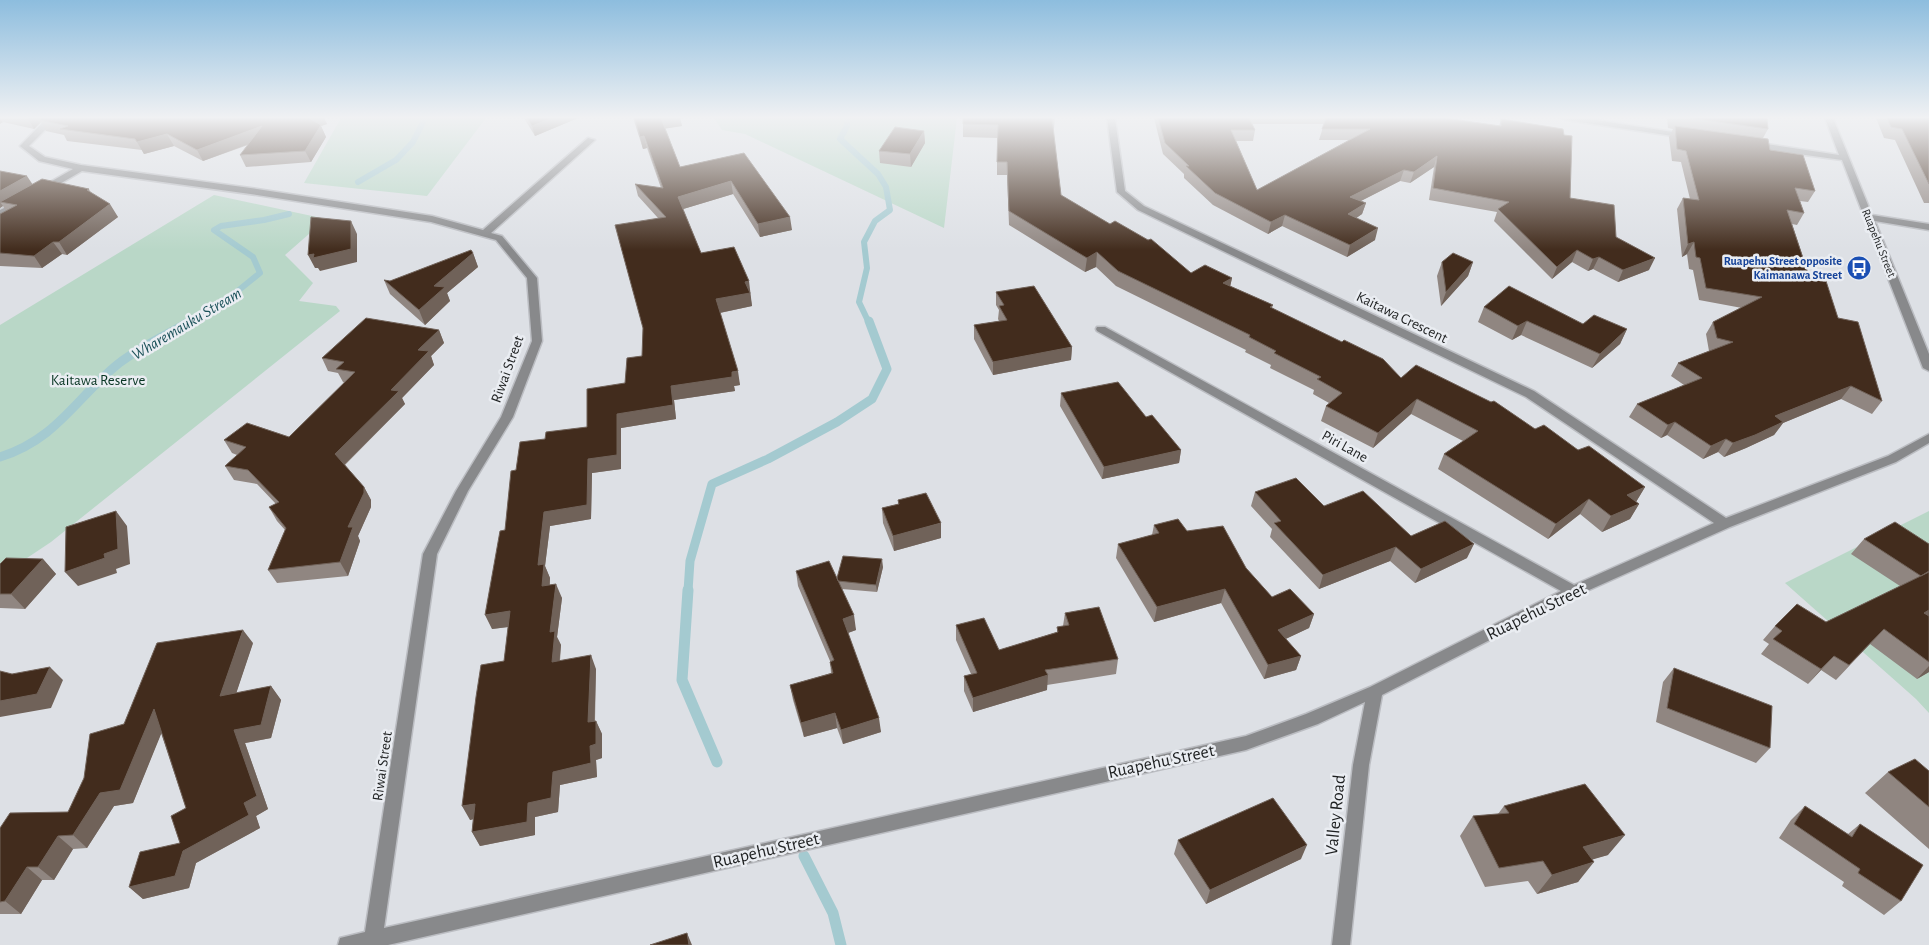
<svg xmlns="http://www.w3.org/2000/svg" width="1929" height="945" font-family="'Alegreya Sans',sans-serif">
	<rect width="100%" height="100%" fill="#dde0e5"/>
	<path fill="#b9d7c7" d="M 341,118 L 486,118 L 427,196 L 304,183 Z
		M 714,118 L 957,118 L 944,228 L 745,134 L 722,130 Z
		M 214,195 L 326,219 L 285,255 L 313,283 L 299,301 L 336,306 L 340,311 L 51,542 L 0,576 L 0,325 Z
		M 1929,511 L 1929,713 L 1916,699 L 1785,583 Z"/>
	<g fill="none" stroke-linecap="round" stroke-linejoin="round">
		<path stroke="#a4cad0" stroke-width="6" d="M 847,118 L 847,126 L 840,139 L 878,174 L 886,187 L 890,210 L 875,221 L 864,242 L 867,268 L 859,302 L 869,323
			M 358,182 L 396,160 L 413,142 L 425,118
			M 188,323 L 234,294 L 260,273 L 253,257 L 214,230 L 221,226 L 264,220 L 289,214"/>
		<path stroke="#a4cad0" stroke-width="9" d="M 0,457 C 57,439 75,399 118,364 C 140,347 167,335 190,321
			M 688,591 L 690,561 L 712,484 L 768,459 L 837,422 L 872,399 L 887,369 L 869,321"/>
		<path stroke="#a4cad0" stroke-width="11" d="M 688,590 L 682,680 L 717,762
			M 804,856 L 833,913 L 841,945"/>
		<defs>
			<path id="minor" d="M 51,118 L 62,118 L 49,126 L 29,146 L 45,157 L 81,165 L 257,189 L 432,216 L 483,230 L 588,138 L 595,140 L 491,233 L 502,236 L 537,278 L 542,341 L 513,417 L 468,491 L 437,554 L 384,928 L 1246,736 L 1306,714 L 1370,687 L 1561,591 L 1097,331 L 1096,329 L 1097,327 L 1105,327 L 1574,585 L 1714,523 L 1526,397 L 1138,210 L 1117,192 L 1107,118 L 1115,118 L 1125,191 L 1144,206 L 1534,391 L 1726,518 L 1888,456 L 1929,434 L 1929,443 L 1896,462 L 1730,527 L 1578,595 L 1382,695 L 1369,765 L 1350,945 L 1332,945 L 1353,765 L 1365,702 L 1318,724 L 1246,750 L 388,945 L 338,945 L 340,938 L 365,932 L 423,554 L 456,491 L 501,417 L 532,341 L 527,278 L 496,240 L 431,222 L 257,195 L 82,171 L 44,193 L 38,193 L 38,189 L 73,169 L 39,161 L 20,146 L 43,122 Z
				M 1562,118 L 1583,118 L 1686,134 L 1690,136 L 1686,138 L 1566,120 Z
				M 1825,118 L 1833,118 L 1872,215 L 1929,224 L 1929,230 L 1875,221 L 1929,354 L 1929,371 L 1923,368 L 1842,160 L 1753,148 L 1749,145 L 1753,142 L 1839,155 Z
				M 20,200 L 23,201 L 23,205 L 0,217 L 0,210 Z"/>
		</defs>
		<use href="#minor" stroke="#bbbdc2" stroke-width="3"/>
		<use href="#minor" fill="#88898b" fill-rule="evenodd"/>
	</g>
	<path fill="#908681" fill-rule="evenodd" d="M 0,118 L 324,118 L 327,124 L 321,126 L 326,137 L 311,162 L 246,167 L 240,155 L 248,145 L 203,161 L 174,146 L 144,154 L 142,150 L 67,141 L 64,135 L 46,131 L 41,122 L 34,129 L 3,122 Z
		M 524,118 L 578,118 L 535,136 Z
		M 633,118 L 680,118 L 682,126 L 665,128 L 680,167 L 744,153 L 792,230 L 760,237 L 733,194 L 683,209 L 701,253 L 751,294 L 750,294 L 752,306 L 720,313 L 740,385 L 734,386 L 735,391 L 674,400 L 676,419 L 621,428 L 621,469 L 592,473 L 591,519 L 550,526 L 545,566 L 550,578 L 550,585 L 562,598 L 557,637 L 561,645 L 560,661 L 596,669 L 595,721 L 596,721 L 602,734 L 602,758 L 596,760 L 597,777 L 560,785 L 558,812 L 535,817 L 535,835 L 480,846 L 472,832 L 473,819 L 470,820 L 504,661 L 508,627 L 492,629 L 505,530 L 516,470 L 545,439 L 587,427 L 625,383 L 642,356 L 658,218 L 638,196 L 635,184 L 661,188 L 647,148 L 643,149 Z
		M 963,118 L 1055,118 L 1054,128 L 1053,128 L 1061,195 L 1191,273 L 1232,278 L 1230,286 L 1273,305 L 1272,308 L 1401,378 L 1535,429 L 1578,450 L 1645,487 L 1636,502 L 1639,504 L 1630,519 L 1602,532 L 1580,514 L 1548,539 L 1438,469 L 1444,454 L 1463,441 L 1411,414 L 1373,448 L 1321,421 L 1326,406 L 1329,403 L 1313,394 L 1314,390 L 1270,368 L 1271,365 L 1245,352 L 1246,350 L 1116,286 L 1096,267 L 1085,272 L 1009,225 L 1007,175 L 997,175 L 997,138 L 963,137 Z
		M 1154,118 L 1444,118 L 1499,126 L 1501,119 L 1570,198 L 1616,237 L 1649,270 L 1618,282 L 1593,269 L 1588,271 L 1572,262 L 1552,279 L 1494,221 L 1497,212 L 1429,200 L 1434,167 L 1410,183 L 1400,181 L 1361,201 L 1366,203 L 1362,214 L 1356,218 L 1375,240 L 1347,257 L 1282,226 L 1268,234 L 1213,205 L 1184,178 L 1184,174 L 1163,154 ZM 1252,124 L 1324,124 L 1319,140 L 1349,140 L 1257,190 L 1236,141 L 1253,141 L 1255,130 Z
		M 1667,118 L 1767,118 L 1768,129 L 1763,138 L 1770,150 L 1815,191 L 1808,202 L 1800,201 L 1804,213 L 1797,225 L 1792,224 L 1810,279 L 1838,318 L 1882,401 L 1872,414 L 1841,399 L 1783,423 L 1774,435 L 1746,448 L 1724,457 L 1718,452 L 1703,459 L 1667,435 L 1661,438 L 1629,417 L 1637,404 L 1684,385 L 1671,376 L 1678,363 L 1709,351 L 1706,334 L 1713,322 L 1742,308 L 1699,300 L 1693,270 L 1689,269 L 1687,254 L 1682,257 L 1677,209 L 1683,198 L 1690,199 L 1681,162 L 1672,161 L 1669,137 L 1673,129 L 1668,128 Z
		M 1876,118 L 1929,118 L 1929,203 L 1924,203 L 1895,140 L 1884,138 Z
		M 924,131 L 925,143 L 911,167 L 880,163 L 879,151 Z
		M 0,171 L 32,185 L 89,189 L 91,193 L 118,217 L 67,255 L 62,254 L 42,268 L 0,266 L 0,214 L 6,211 L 3,206 L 0,208 Z
		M 473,253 L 478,267 L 447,293 L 450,301 L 425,325 L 390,294 L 384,280 L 390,281 Z
		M 1442,262 L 1473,262 L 1468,276 L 1441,306 L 1437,276 Z
		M 996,292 L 1072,347 L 1071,360 L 993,375 L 974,339 L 974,325 L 999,321 L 998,319 L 999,310 L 996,305 Z
		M 1484,307 L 1583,324 L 1627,329 L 1620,344 L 1592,368 L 1521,335 L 1512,340 L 1478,322 Z
		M 439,330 L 444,343 L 431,356 L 434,365 L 402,398 L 405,404 L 345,465 L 364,487 L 371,500 L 371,507 L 358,536 L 360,541 L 348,576 L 277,583 L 268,570 L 285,530 L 277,521 L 269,507 L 276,504 L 257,484 L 234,480 L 225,466 L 237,455 L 232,453 L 224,440 L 289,437 L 345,383 L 343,382 L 338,373 L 328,371 L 322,358 Z
		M 1061,393 L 1146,417 L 1181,450 L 1179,463 L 1102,479 L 1060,406 Z
		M 1255,492 L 1324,506 L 1411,536 L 1467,558 L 1415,583 L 1390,561 L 1319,589 L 1270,537 L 1272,529 L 1251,506 Z
		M 898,500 L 941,538 L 894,551 L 883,523 L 882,508 L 898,504 Z
		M 1154,525 L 1187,531 L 1246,568 L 1272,597 L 1314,614 L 1309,628 L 1285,639 L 1301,656 L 1296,670 L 1264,679 L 1221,603 L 1154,622 L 1116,558 L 1118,544 L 1152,535 Z
		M 1864,539 L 1929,544 L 1929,672 L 1917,679 L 1870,644 L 1836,680 L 1821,670 L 1808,684 L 1761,654 L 1769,644 L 1763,640 L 1775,626 L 1826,622 L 1900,586 L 1851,554 Z
		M 43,559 L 56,574 L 25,609 L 0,608 L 0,564 Z
		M 883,567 L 877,592 L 842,589 L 856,630 L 848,633 L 881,732 L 843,744 L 837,728 L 804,737 L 793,700 L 790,685 L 831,673 L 830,661 L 798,586 L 796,571 L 837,578 Z
		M 1065,613 L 1118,659 L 1116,674 L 1047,685 L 1047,690 L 973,712 L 964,691 L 964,676 L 971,674 L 956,640 L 956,625 L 999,650 L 1057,632 L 1057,627 L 1063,626 Z
		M 253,643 L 236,693 L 271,686 L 281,700 L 271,738 L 245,743 L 268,809 L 256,816 L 260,828 L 196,863 L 189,888 L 143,899 L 129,887 L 180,843 L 186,808 L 161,733 L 133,803 L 114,806 L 87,848 L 73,849 L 54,880 L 42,880 L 21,914 L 0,914 L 0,828 L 68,812 L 124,724 Z
		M 1674,668 L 1770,748 L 1756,763 L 1656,722 L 1663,682 Z
		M 1929,771 L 1929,849 L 1865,793 L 1888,772 Z
		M 1504,806 L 1608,855 L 1592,859 L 1578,882 L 1537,894 L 1528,881 L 1485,887 L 1460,836 L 1473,816 L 1498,814 Z
		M 1805,806 L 1848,834 L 1860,824 L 1901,901 L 1884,915 L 1842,886 L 1844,882 L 1779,838 L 1791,820 Z
		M 1178,840 L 1301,859 L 1206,904 L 1174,854 Z"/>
	<path fill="#706259" d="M 0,118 L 3,122 L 0,124 Z
		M 28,118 L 47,118 L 42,121 L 39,120 L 41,122 L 34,129 Z
		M 308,118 L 324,118 L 327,124 L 321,126 L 326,137 L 311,162 L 305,151 Z
		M 552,118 L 578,118 L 535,136 L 532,126 Z
		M 661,118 L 680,118 L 682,126 L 663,129 Z
		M 262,126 L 267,137 L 203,161 L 197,150 Z
		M 924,131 L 925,143 L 911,167 L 910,154 Z
		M 167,134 L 174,146 L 144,154 L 137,142 Z
		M 644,136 L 647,148 L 643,149 L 640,137 Z
		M 1437,156 L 1434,167 L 1410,183 L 1414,172 Z
		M 1404,170 L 1400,181 L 1347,208 L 1350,197 Z
		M 27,176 L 35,188 L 0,202 L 3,206 L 0,208 L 0,191 Z
		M 731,181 L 733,194 L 680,210 L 678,197 Z
		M 1366,203 L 1362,214 L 1345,226 L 1348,214 Z
		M 110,204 L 118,217 L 67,255 L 59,242 Z
		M 1285,215 L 1282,226 L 1268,234 L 1271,222 Z
		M 790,217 L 792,230 L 760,237 L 758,224 Z
		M 351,221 L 357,234 L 357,262 L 320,271 L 318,268 L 315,268 L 308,255 Z
		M 1378,228 L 1375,240 L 1347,257 L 1350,245 Z
		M 53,242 L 62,254 L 42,268 L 34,256 Z
		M 1694,242 L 1687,254 L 1682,257 L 1688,244 Z
		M 1577,250 L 1572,262 L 1552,279 L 1557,267 Z
		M 1097,252 L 1096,267 L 1085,272 L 1087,258 Z
		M 473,253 L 478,267 L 447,293 L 450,301 L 425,325 L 419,310 L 434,286 Z
		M 1599,257 L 1593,269 L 1588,271 L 1593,259 Z
		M 1655,258 L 1649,270 L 1618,282 L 1623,270 Z
		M 1473,262 L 1468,276 L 1441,306 L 1446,292 Z
		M 1232,278 L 1229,292 L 1223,283 Z
		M 749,281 L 752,306 L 719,313 L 716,299 L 745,282 Z
		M 1527,321 L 1521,335 L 1512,340 L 1518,326 Z
		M 1627,329 L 1620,344 L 1592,368 L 1600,354 Z
		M 439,330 L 444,343 L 431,356 L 434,365 L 402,398 L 405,404 L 342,467 L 335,454 L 391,390 L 418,350 Z
		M 1072,347 L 1071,360 L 993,375 L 993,362 Z
		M 738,371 L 740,385 L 734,386 L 735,391 L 674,400 L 676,419 L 621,428 L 621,469 L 592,473 L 591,519 L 550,526 L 545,566 L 550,578 L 548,600 L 542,586 L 538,565 L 544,512 L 588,459 L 617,414 L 671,386 Z
		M 1851,386 L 1841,399 L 1783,423 L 1774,435 L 1746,448 L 1724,457 L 1733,443 L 1775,416 Z
		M 1417,399 L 1411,414 L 1373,448 L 1378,433 Z
		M 1675,422 L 1667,435 L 1661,438 L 1668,425 Z
		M 1726,439 L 1718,452 L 1703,459 L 1711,446 Z
		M 1181,450 L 1179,463 L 1102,479 L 1104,467 Z
		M 364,487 L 371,500 L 371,507 L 358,536 L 360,541 L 348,576 L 340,562 L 348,527 Z
		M 1645,487 L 1636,502 L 1627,495 Z
		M 1589,499 L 1580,514 L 1548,539 L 1556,524 Z
		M 1639,504 L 1630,519 L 1602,532 L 1611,516 Z
		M 116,511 L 127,526 L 130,564 L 116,569 L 117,573 L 78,586 L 65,572 Z
		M 941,523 L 941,538 L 894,551 L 893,536 Z
		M 1474,544 L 1467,558 L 1415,583 L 1421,569 Z
		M 1396,547 L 1390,561 L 1319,589 L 1323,575 Z
		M 43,559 L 56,574 L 25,609 L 11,594 Z
		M 882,559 L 883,567 L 877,592 L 876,585 Z
		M 556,584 L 562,598 L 557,637 L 561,645 L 558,676 L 552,662 L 550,632 Z
		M 1225,589 L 1221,603 L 1154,622 L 1157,607 Z
		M 1929,610 L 1929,616 L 1924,613 Z
		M 510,611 L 516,626 L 492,629 L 485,615 Z
		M 1314,614 L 1309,628 L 1273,645 L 1278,630 Z
		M 854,615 L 856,630 L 845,634 L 843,619 Z
		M 243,630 L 253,643 L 231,709 L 220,696 Z
		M 591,655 L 596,669 L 594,736 L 588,722 Z
		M 1301,656 L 1296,670 L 1264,679 L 1268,665 Z
		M 1834,656 L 1808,684 L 1821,669 Z
		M 1929,666 L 1929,672 L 1917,679 Z
		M 50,667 L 63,680 L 51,708 L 0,717 L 0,701 Z
		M 1048,675 L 1047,690 L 973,712 L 973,698 Z
		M 271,686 L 281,700 L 271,738 L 245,743 L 268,809 L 256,816 L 260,828 L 196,863 L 189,888 L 143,899 L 129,887 L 183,851 L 244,803 L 234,730 Z
		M 154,709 L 166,722 L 133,803 L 114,806 L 87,848 L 73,835 Z
		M 835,713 L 837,728 L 804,737 L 801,723 Z
		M 879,718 L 881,732 L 843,744 L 841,730 Z
		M 596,721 L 602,734 L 602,758 L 596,760 L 597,777 L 560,785 L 558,812 L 535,817 L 535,835 L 480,846 L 472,832 L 528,803 L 553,772 L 590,746 Z
		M 475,804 L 483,817 L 470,820 L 462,806 Z
		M 1625,835 L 1608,855 L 1567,867 L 1583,847 Z
		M 58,836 L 73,849 L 54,880 L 38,867 Z
		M 1307,845 L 1301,859 L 1206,904 L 1210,890 Z
		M 1594,862 L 1578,882 L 1537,894 L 1552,875 Z
		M 27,867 L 42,880 L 21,914 L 5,901 Z
		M 687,933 L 692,945 L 689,945 Z"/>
	<path fill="#422c1d" stroke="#706259" d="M 42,118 L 309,118 L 321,125 L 305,151 L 240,155 L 262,126 L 197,150 L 167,134 L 137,142 L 135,139 L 60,129 L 68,126 L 39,120 Z
		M 527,118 L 552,118 L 532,126 Z
		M 634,118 L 661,118 L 680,167 L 744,153 L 790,217 L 758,224 L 731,181 L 678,197 L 701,253 L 734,247 L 749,281 L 745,282 L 750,293 L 716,299 L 738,371 L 732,372 L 732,377 L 671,386 L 673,405 L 617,414 L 617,455 L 588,459 L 587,505 L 544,512 L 538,565 L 544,564 L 542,586 L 556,584 L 550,632 L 555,631 L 552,662 L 591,655 L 588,722 L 596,721 L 596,744 L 590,746 L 591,763 L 553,772 L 551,798 L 528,803 L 527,822 L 472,832 L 475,804 L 462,806 L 476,697 L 481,665 L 504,661 L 510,611 L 485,615 L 500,531 L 505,530 L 511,471 L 516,470 L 520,442 L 545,439 L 546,432 L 587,427 L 587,389 L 625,383 L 627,358 L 642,356 L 643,328 L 615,225 L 666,217 L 635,184 L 663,188 L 644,136 L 640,137 Z
		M 963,118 L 1052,118 L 1061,195 L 1110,224 L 1115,221 L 1148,240 L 1151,239 L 1191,273 L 1205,265 L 1232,278 L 1223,283 L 1273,305 L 1270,307 L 1342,342 L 1344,340 L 1383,359 L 1401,378 L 1416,365 L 1491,402 L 1494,401 L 1535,429 L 1544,425 L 1578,450 L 1589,446 L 1645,487 L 1627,495 L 1639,504 L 1611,516 L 1589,499 L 1556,524 L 1444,454 L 1478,431 L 1417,399 L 1378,433 L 1326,406 L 1342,393 L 1317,379 L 1321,377 L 1274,353 L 1276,351 L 1249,337 L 1250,335 L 1118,271 L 1097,252 L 1087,258 L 1009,211 L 1007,162 L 997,162 L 998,125 L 963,124 Z
		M 1158,118 L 1249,118 L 1255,130 L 1231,130 L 1257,190 L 1370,129 L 1322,129 L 1326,118 L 1444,118 L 1501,126 L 1501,119 L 1563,129 L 1564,135 L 1572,136 L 1570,198 L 1614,205 L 1616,237 L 1655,258 L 1623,270 L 1599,257 L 1593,259 L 1577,250 L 1557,267 L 1498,209 L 1509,202 L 1433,188 L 1437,156 L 1414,172 L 1404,170 L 1350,197 L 1366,203 L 1348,214 L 1378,228 L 1350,245 L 1285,215 L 1271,222 L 1215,193 L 1186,166 L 1189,166 L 1165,143 Z
		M 1690,118 L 1767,118 L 1768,129 Z
		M 1887,118 L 1929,118 L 1929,184 L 1902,129 L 1891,127 Z
		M 1675,126 L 1768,139 L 1770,150 L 1803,155 L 1815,191 L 1795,188 L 1804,213 L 1787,210 L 1810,279 L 1826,281 L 1838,318 L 1858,322 L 1882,401 L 1851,386 L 1775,416 L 1783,422 L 1755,435 L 1733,443 L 1726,439 L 1711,446 L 1675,422 L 1668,425 L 1637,404 L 1702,378 L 1678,363 L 1733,342 L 1717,338 L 1713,322 L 1762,297 L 1706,288 L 1700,258 L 1696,257 L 1694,242 L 1688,244 L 1683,198 L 1699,200 L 1686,151 L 1677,149 Z
		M 895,127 L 924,131 L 910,154 L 879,151 Z
		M 0,171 L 27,176 L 0,191 Z
		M 42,179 L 89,189 L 87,190 L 110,204 L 59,242 L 53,242 L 34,256 L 0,253 L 0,214 L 17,205 L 0,202 Z
		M 311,217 L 351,221 L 351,249 L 313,258 L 314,254 L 308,255 Z
		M 471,250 L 473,253 L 434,286 L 445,287 L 419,310 L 384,280 L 390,281 Z
		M 1453,253 L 1473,262 L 1446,292 L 1442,262 Z
		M 1034,286 L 1072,347 L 993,362 L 974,325 L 1007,320 L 999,306 L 1004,305 L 996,292 Z
		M 1509,286 L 1583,324 L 1594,315 L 1627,329 L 1600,354 L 1527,321 L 1518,326 L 1484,307 Z
		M 366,318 L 439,330 L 418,350 L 429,351 L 391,390 L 399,391 L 335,454 L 364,487 L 364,493 L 348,527 L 353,527 L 340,562 L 268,570 L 286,528 L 269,507 L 279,502 L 248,470 L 225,466 L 246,447 L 224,440 L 247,423 L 289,437 L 355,372 L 336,369 L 344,362 L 322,358 Z
		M 1118,382 L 1146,417 L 1152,415 L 1181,450 L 1104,467 L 1061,393 Z
		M 1296,478 L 1324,506 L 1363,491 L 1411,536 L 1445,521 L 1474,544 L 1421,569 L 1396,547 L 1323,575 L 1274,523 L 1281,521 L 1255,492 Z
		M 926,493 L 941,523 L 893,536 L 882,508 L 899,504 L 898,500 Z
		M 116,511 L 118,549 L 104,554 L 105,558 L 65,572 L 66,527 Z
		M 1178,519 L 1187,531 L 1223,526 L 1246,568 L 1272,597 L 1290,589 L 1314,614 L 1278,630 L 1301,656 L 1268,665 L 1225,589 L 1157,607 L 1118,544 L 1159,533 L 1154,525 Z
		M 1895,522 L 1929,544 L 1929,571 L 1921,576 L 1864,539 Z
		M 843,556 L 882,559 L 876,585 L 838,581 L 837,578 Z
		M 6,558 L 43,559 L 11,594 L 0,594 L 0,564 Z
		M 829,561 L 854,615 L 843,619 L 879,718 L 841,730 L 835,713 L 801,723 L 790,685 L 833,673 L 830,662 L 834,660 L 796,571 Z
		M 1929,572 L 1929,610 L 1924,613 L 1929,616 L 1929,662 L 1884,629 L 1849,665 L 1834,656 L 1821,669 L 1773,639 L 1782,631 L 1775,626 L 1797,604 L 1826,622 Z
		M 1099,607 L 1118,659 L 1045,670 L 1048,675 L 973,698 L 964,676 L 977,673 L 956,625 L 984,618 L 999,650 L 1058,632 L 1057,627 L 1069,625 L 1065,613 Z
		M 243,630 L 220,696 L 271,686 L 261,725 L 234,730 L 257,796 L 244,803 L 249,815 L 183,851 L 175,876 L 129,887 L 140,852 L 180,843 L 171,816 L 186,808 L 154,709 L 120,790 L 100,793 L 73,835 L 58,836 L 38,867 L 27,867 L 5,901 L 0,902 L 0,828 L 10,813 L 68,812 L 84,778 L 90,734 L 124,724 L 157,643 Z
		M 50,667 L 37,694 L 0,701 L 0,671 L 12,674 Z
		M 1674,668 L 1772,706 L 1770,748 L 1667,708 Z
		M 1915,759 L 1929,771 L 1929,807 L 1888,772 Z
		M 1585,784 L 1625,835 L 1583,847 L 1594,862 L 1552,875 L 1543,861 L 1499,868 L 1473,816 L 1509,813 L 1504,806 Z
		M 1273,798 L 1307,845 L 1210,890 L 1178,840 Z
		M 1805,806 L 1852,837 L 1860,824 L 1923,865 L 1901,901 L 1858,873 L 1860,869 L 1794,824 Z
		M 687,933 L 689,945 L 650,945 Z"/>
	<linearGradient id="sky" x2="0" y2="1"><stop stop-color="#8dbdde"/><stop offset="0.47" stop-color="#f0f1f3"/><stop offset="1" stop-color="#f0f1f3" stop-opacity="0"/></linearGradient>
	<rect width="1929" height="250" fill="url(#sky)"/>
	<defs>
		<symbol id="bus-disc" viewBox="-11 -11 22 22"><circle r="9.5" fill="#1a4fb4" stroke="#eaedf2"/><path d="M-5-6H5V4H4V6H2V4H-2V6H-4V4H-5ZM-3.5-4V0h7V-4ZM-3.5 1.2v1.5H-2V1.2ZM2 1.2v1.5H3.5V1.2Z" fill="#fff"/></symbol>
	</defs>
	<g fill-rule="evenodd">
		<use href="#bus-disc" x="1845" y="254" width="28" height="28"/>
	</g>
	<g text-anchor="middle" stroke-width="5" stroke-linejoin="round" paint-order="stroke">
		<g font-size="12" fill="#1e2021" stroke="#eaedf2">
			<text transform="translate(1879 243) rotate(68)" y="4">Ruapehu Street</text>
		</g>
		<g font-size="12" font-weight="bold" fill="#164399" stroke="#eaedf2" text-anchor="end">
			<text x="1842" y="265">Ruapehu Street opposite<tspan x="1842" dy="14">Kaimanawa Street</tspan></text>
		</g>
		<g font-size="15" fill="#1e2021" stroke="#eaedf2">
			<text transform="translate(1402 317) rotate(26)" y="5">Kaitawa Crescent</text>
			<text transform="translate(507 369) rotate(-70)" y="5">Riwai Street</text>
			<text transform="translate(1345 446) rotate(29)" y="5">Piri Lane</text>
			<text transform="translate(382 766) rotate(-82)" y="5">Riwai Street</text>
		</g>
		<g font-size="15" fill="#083523" stroke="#eaedf2">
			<text x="98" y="385">Kaitawa Reserve</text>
		</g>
		<g font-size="16" font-style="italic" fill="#1b5159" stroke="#eaedf2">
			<text transform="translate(186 323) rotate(-31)" y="6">Wharemauku Stream</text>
		</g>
		<g font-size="18" fill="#1e2021" stroke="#eaedf2">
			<text transform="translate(1536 611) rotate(-26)" y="6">Ruapehu Street</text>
			<text transform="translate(1161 761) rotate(-12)" y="6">Ruapehu Street</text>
			<text transform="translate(1335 815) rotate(-84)" y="6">Valley Road</text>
			<text transform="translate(766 850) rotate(-13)" y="6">Ruapehu Street</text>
		</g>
	</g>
</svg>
